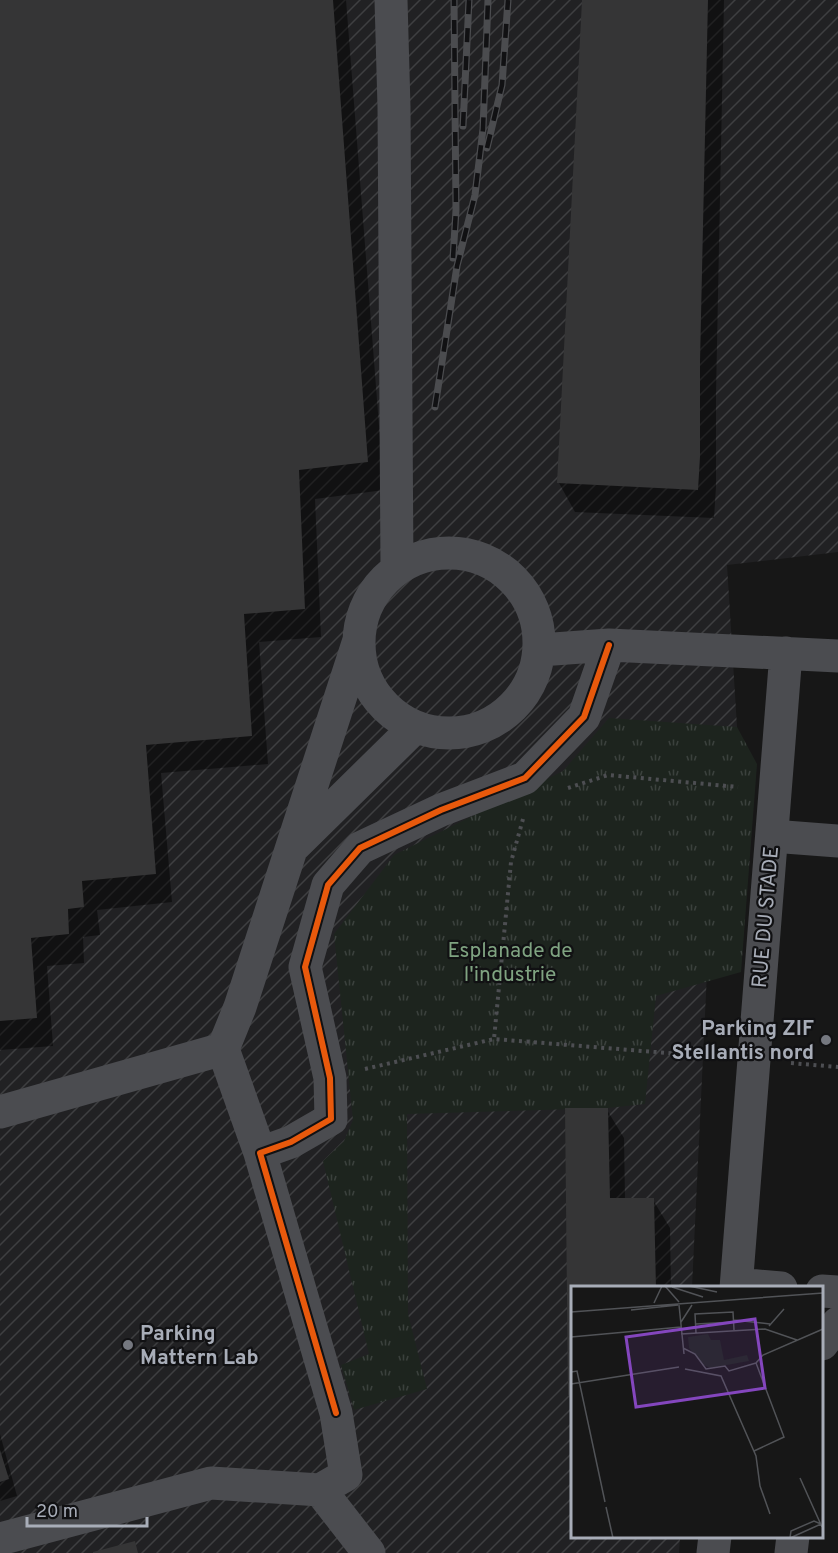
<svg xmlns="http://www.w3.org/2000/svg" width="838" height="1553" font-family="Overpass,sans-serif">
	<defs>
		<pattern id="industrial-furrows" width="10" height="10" patternUnits="userSpaceOnUse" patternTransform="scale(1.5)"><rect width="10" height="10" fill="#212123"/><path d="M-1 1l2-2M0 10L10 0M9 11l2-2" fill="none" stroke="#3e3f41"/></pattern>
		<pattern id="park-tufts" width="24" height="20" patternUnits="userSpaceOnUse" patternTransform="scale(1.5)"><rect width="24" height="20" fill="#1d241e"/><path d="M3 7l-1-3M5 7V3M7 7l1-3M15 17l-1-3M17 17v-4M19 17l1-3" fill="none" stroke="#3b413d"/></pattern>
	</defs>
	<rect width="100%" height="100%" fill="#171717"/>
	<path fill="url(#industrial-furrows)" d="M 0,0 L 838,0 L 838,552 L 727,565 L 737,727 L 710,910 L 692,1287 L 572,1288 L 572,1536 L 680,1537 L 679,1553 L 0,1553 Z"/>
	<path fill="url(#park-tufts)" d="M 609,718 L 737,727 L 757,764 L 741,972 L 656,996 L 645,1104 L 608,1108 L 407,1114 L 408,1314 L 427,1389 L 354,1410 L 341,1365 L 369,1354 L 323,1161 L 344,1141 L 353,1120 L 334,934 L 394,855 L 563,771 Z"/>
	<path fill="#0007" d="M 0,0 L 346,0 L 384,490 L 315,499 L 321,637 L 259,642 L 268,764 L 161,773 L 172,902 L 97,910 L 100,935 L 83,937 L 84,963 L 47,966 L 53,1046 L 0,1050 Z
		M 583,0 L 724,0 L 716,393 L 716,487 L 714,518 L 575,512 L 559,483 Z
		M 566,1110 L 607,1110 L 624,1138 L 625,1199 L 653,1200 L 670,1228 L 671,1288 L 572,1288 L 572,1400 L 570,1394 Z
		M 0,1434 L 17,1496 L 0,1501 Z"/>
	<path fill="#353536" d="M 0,0 L 333,0 L 368,462 L 299,470 L 305,609 L 244,614 L 252,736 L 146,745 L 156,874 L 82,881 L 84,907 L 68,909 L 69,934 L 31,938 L 37,1018 L 0,1021 Z
		M 582,0 L 708,0 L 700,363 L 700,457 L 698,490 L 557,483 Z
		M 565,1108 L 608,1108 L 610,1198 L 654,1198 L 656,1288 L 572,1288 L 572,1397 L 568,1395 Z
		M 0,1450 L 9,1479 L 0,1482 Z
		M 135,1541 L 138,1553 L 93,1553 L 93,1552 Z"/>
	<g fill="none" stroke-linecap="round" stroke-linejoin="round">
		<path stroke="#4d4e52" stroke-width="4" stroke-dasharray="3 4.5" stroke-linecap="butt" d="M 568,788 L 608,775 L 738,787
			M 523,819 L 511,862 L 494,1039 L 717,1057
			M 791,1063 L 838,1067
			M 365,1069 L 494,1039"/>
		<path stroke="#4b4c50" stroke-width="33" d="M 391,0 L 394,107 L 397,569
			M359 643a90 90 0 1 1 180 0a90 90 0 1 1-180 0Z
			M 540,650 L 609,645 L 838,656
			M 772,836 L 838,841
			M 295,845 L 415,727
			M 223,1049 L 260,1153
			M 0,1112 L 223,1049 L 240,1007 L 359,640
			M 737,1284 L 781,1288
			M 736,1288 L 786,653
			M 822,1291 L 838,1292
			M 822,1344 L 838,1323
			M 320,1490 L 369,1553
			M 0,1539 L 211,1483 L 320,1490 L 346,1475 L 336,1413 L 260,1153 L 291,1142 L 331,1119 L 330,1078 L 305,967 L 328,885 L 360,848 L 441,810 L 525,778 L 584,717 L 609,645
			M 713,1553 L 715,1536
			M 791,1553 L 793,1536"/>
		<defs>
			<path id="rail" d="M 463,126 L 469,0
				M 487,148 L 502,85 L 508,0
				M 453,258 L 456,210 L 454,0
				M 435,407 L 457,266 L 475,195 L 483,129 L 488,0"/>
		</defs>
		<use href="#rail" stroke="#4b4c4f" stroke-width="7"/>
		<use href="#rail" stroke="#111113" stroke-width="4.5" stroke-dasharray="14" stroke-linecap="butt"/>
		<defs>
			<path id="cycleway" d="M 336,1413 L 260,1153 L 291,1142 L 331,1119 L 330,1078 L 305,967 L 328,885 L 360,848 L 441,810 L 525,778 L 584,717 L 609,645"/>
		</defs>
		<use href="#cycleway" stroke="#111113" stroke-width="10"/>
		<use href="#cycleway" stroke="#e8590c" stroke-width="6"/>
	</g>
	<g fill="#757880" stroke="#111113" stroke-width="2">
		<circle cx="826" cy="1040" r="6"/>
		<circle cx="128" cy="1345" r="6"/>
	</g>
	<g text-anchor="middle" stroke-width="4.5" stroke-linejoin="round" paint-order="stroke">
		<g font-size="21" fill="#a8adb8" stroke="#111113">
			<text transform="translate(765 917) rotate(-85)" y="7">RUE DU STADE</text>
		</g>
		<g font-size="21" fill="#7fa381" stroke="#111113">
			<text x="510" y="957">Esplanade de<tspan x="510" dy="24">l'industrie</tspan></text>
		</g>
		<g font-size="21" font-weight="bold" fill="#a8adb8" stroke="#111113" text-anchor="end">
			<text x="814" y="1035">Parking ZIF<tspan x="814" dy="24">Stellantis nord</tspan></text>
			<text x="140" y="1340" text-anchor="start">Parking<tspan x="140" dy="24">Mattern Lab</tspan></text>
		</g>
	</g>
	<g transform="translate(571 1286)">
		<rect width="252" height="252" fill="#171717"/>
		<path d="M 137,48 L 140,54 L 149,54 L 153,74 L 176,69 L 178,75 L 139,82 L 131,78 L 118,62 L 117,51 Z" fill="#1d241e"/>
		<path fill="none" stroke="#515357" stroke-width="1.5" d="M 94,0 L 108,16M 118,0 L 146,6M 101,1 L 132,11M 83,17 L 91,0M 108,19 L 113,68M 60,24 L 107,19M 0,26 L 252,7M 163,34 L 199,38M 110,36 L 121,19M 125,38 L 163,36M 198,40 L 213,23M 125,47 L 124,28 L 162,26 L 163,44M 110,48 L 194,43 L 226,54M 0,51 L 110,41M 112,62 L 124,68 L 135,83 L 154,80 L 158,85 L 185,77M 114,83 L 150,90 L 185,170 L 189,200 L 199,228M 0,86 L 6,85 L 34,216M 0,98 L 108,81M 183,165 L 213,151 L 185,77 L 192,69 L 252,43M 229,192 L 251,241M 35,221 L 42,252M 219,252 L 220,245 L 243,235 L 250,238M 219,252 L 250,238"/>
		<path fill="#8446be" fill-opacity="0.15" stroke="#8446be" stroke-width="3" d="M 184,33 L 194,102 L 65,121 L 55,51 Z"/>
		<rect width="252" height="252" fill="none" stroke="#a8adb8" stroke-width="3"/>
	</g>
	<path d="M27 1517v9h120v-9" fill="none" stroke="#a8adb8" stroke-width="3"/>
	<text x="36" y="1517" font-size="18" fill="#a8adb8" stroke="#111113" stroke-width="4.5" paint-order="stroke">20 m</text>
</svg>
